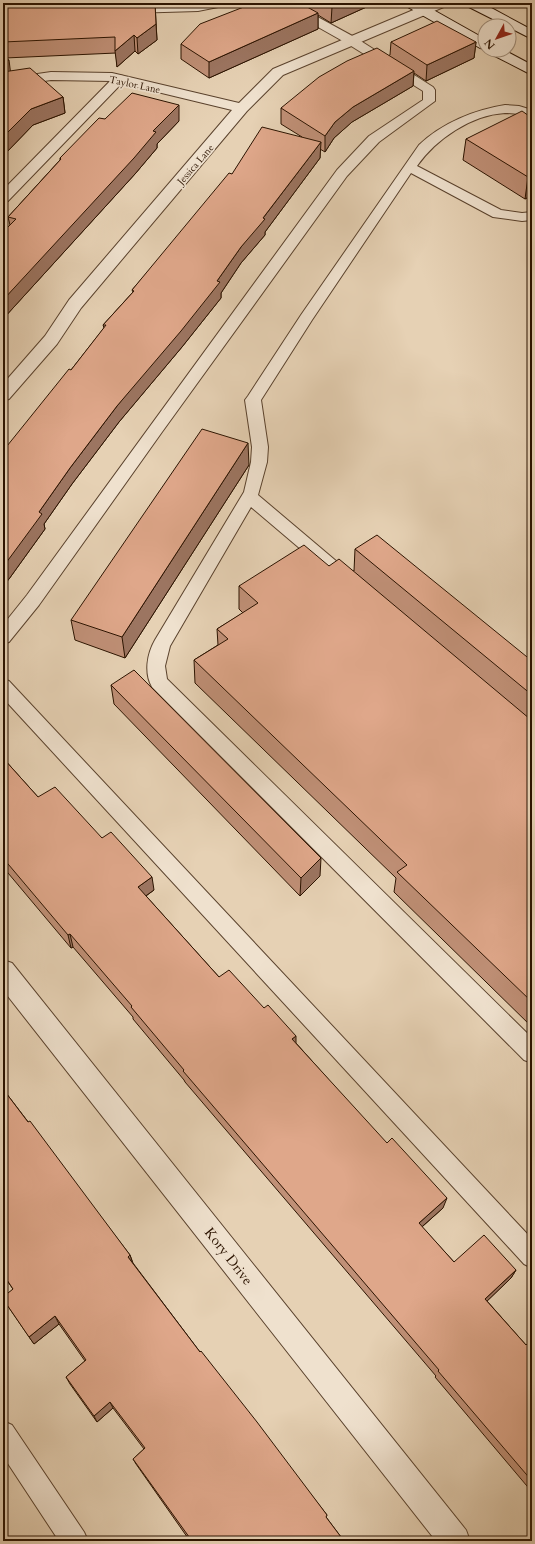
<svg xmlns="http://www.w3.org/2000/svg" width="535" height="1544" font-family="Cardo,serif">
	<rect width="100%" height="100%" fill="#e6d1b4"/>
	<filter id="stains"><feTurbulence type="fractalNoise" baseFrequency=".005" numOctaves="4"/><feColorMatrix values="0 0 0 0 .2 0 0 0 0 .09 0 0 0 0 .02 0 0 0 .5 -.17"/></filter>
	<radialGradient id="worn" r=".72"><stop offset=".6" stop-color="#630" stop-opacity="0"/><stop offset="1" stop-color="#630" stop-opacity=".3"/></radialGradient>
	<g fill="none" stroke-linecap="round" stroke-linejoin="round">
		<defs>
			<path id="lane" d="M 206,3 L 230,3 L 228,5 L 198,11 L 130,13 L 126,12 L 124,10 L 126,8 L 130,7 Z
				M 277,3 L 292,3 L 356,38 L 433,87 L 435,90 L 435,101 L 379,142 L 347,176 L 162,432 L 39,605 L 9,642 L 3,644 L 3,625 L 27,595 L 337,170 L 369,136 L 423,100 L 423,91 L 348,44 L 279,5 Z
				M 119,75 L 123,76 L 125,79 L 123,82 L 8,201 L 3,202 L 3,190 L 115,76 Z
				M 505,105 L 519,106 L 532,110 L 532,118 C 523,115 514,113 505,113 C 471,115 436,139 417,166 L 501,210 L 522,213 L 532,212 L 532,220 L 522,221 L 493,217 L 411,173 L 312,320 L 261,400 L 268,447 L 267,462 L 258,495 L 355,577 L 358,581 L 355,585 L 349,587 L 343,585 L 251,507 L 170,646 L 165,666 L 167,679 L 532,1038 L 532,1063 L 524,1060 L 152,687 C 144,673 147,654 155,640 L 244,492 L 251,462 L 252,447 L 245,400 L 248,396 L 301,315 L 419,145 C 442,123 474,110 505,105 Z
				M 3,679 L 9,681 L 532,1239 L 532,1268 L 524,1264 L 3,698 Z
				M 3,1421 L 12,1425 L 84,1532 L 88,1541 L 59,1541 L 3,1456 Z"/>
			<path id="street" d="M 430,3 L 448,3 L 446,6 L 283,75 L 247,111 L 81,308 L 57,344 L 9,399 L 3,401 L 3,384 L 45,336 L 69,300 L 232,110 L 112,81 L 51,80 L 3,87 L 3,79 L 51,72 L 112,73 L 239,103 L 273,69 Z
				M 3,960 L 12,963 L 466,1530 L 470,1541 L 436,1541 L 3,990 Z"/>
			<path id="secondary" d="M 404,3 L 421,3 L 485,39 L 485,49 L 480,48 L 406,6 Z
				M 465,3 L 482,3 L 532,30 L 532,39 L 467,6 Z
				M 487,50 L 504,50 L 532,65 L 532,75 L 489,53 Z"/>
		</defs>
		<use href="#lane" stroke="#5a422d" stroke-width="2"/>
		<use href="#street" stroke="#5a422d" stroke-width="2"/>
		<use href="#secondary" stroke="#2b1300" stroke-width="2"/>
		<use href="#lane" fill="#efe1ce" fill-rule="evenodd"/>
		<use href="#street" fill="#efe1ce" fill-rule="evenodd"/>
		<use href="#secondary" fill="#efe1ce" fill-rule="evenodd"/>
	</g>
	<path fill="#c09077" stroke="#2b1300" d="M 155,3 L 157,40 L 138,54 L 135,51 L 117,67 L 116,53 L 5,58 L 10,71 L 63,97 L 65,113 L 33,125 L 3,156 L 3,4 Z
		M 254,3 L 374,3 L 373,4 L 331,23 L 318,15 L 318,29 L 209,78 L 181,59 L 181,44 Z
		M 391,42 L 476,42 L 474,58 L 426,81 L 414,73 L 413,86 L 352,122 L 334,138 L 325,152 L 320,149 L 320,158 L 265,232 L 265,235 L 241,263 L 221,293 L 221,298 L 182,347 L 119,422 L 72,484 L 44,524 L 45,529 L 9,579 L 71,370 L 104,328 L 103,325 L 133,292 L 132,290 L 232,174 L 302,137 L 281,124 L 281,108 L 390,55 Z
		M 532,118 L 532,195 L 525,199 L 463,160 L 466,139 Z
		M 105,119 L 179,121 L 157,144 L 157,148 L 135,174 L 3,319 L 3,232 L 10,225 L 8,217 L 60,160 L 60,158 Z
		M 249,465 L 125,658 L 75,640 L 71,620 Z
		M 355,549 L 532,661 L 532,1027 L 394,892 L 396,878 L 195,683 L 194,660 L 218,645 L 217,629 L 243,613 L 239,609 L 239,586 L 329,566 L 354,571 Z
		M 111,685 L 320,876 L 300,896 L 114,704 Z
		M 3,758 L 38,797 L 102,838 L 154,890 L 146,896 L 219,977 L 296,1043 L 443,1208 L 422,1227 L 454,1262 L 516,1270 L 511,1278 L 487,1301 L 526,1345 L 532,1339 L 532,1492 L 435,1377 L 436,1376 L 185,1082 L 184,1080 L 133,1019 L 133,1017 L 73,947 L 71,948 L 3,867 Z
		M 3,1089 L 130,1255 L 133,1263 L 200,1352 L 327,1515 L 326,1517 L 344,1541 L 190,1541 L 136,1464 L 133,1459 L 144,1449 L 113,1408 L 97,1422 L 70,1384 L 66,1377 L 85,1361 L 59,1324 L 34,1344 L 3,1299 L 13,1289 L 3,1275 Z"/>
	<path fill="#9c7561" stroke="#2b1300" d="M 341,3 L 374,3 L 373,4 L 331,23 L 332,7 Z
		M 318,13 L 318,29 L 209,78 L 209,62 Z
		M 156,24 L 157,40 L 138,54 L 137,38 Z
		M 134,35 L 135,51 L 117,67 L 115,51 Z
		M 476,42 L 474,58 L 426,81 L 427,65 Z
		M 9,60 L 11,76 L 3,78 L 3,62 Z
		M 414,71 L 413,86 L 352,122 L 334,138 L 325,152 L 325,136 L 335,122 L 353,107 Z
		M 63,97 L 65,113 L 33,125 L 3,156 L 3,137 L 31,109 Z
		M 179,105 L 179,121 L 157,144 L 157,148 L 135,174 L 3,319 L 3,300 L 153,131 Z
		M 321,142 L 320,158 L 265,232 L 265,235 L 241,263 L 221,293 L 221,298 L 182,347 L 119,422 L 72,484 L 44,524 L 45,529 L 9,579 L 3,587 L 3,567 L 39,512 L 70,468 L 117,406 L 217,281 L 241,247 Z
		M 532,175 L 532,195 L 525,199 L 528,177 Z
		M 248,443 L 249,465 L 125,658 L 122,637 Z
		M 321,858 L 320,876 L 300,896 L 301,878 Z
		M 152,877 L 154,890 L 140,900 L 138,887 Z
		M 70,934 L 73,947 L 71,948 L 68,935 Z
		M 296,1036 L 296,1047 L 292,1039 Z
		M 447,1198 L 443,1208 L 416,1232 L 419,1223 Z
		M 130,1255 L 133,1264 L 128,1257 Z
		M 516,1270 L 511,1278 L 481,1307 L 485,1299 Z
		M 55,1316 L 59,1324 L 34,1344 L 29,1337 Z
		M 110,1402 L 113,1408 L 97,1422 L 94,1416 Z"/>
	<path fill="#dfa78a" stroke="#2b1300" d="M 29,3 L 155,3 L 156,24 L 137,38 L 134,35 L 115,51 L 115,37 L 3,42 L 3,4 Z
		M 254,3 L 300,3 L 318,13 L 209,62 L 181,44 L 200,24 Z
		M 324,3 L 341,3 L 332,7 Z
		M 437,21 L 476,42 L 427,65 L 391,42 Z
		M 377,48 L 414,71 L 353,107 L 335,122 L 325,136 L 281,108 L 319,77 L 347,61 Z
		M 3,59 L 9,60 L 3,62 Z
		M 30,68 L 63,97 L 31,109 L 3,137 L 3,72 Z
		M 132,93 L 179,105 L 153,131 L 156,132 L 134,158 L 3,300 L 3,232 L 16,219 L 8,217 L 61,159 L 60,158 L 99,118 L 105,119 Z
		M 522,111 L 532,118 L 532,175 L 528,177 L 466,139 Z
		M 262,127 L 321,142 L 263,218 L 265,219 L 241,247 L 217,281 L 220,282 L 181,331 L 117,406 L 70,468 L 39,512 L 42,514 L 3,567 L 3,451 L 69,369 L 71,370 L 106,325 L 103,325 L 134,291 L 132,290 L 229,173 L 232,174 Z
		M 202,429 L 248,443 L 122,637 L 71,620 Z
		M 377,535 L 532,661 L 532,695 L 355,549 Z
		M 304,545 L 329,566 L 339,559 L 530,719 L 532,719 L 532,1002 L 397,872 L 407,865 L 194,660 L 228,639 L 217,629 L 258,603 L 239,586 Z
		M 134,670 L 321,858 L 301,878 L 111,685 Z
		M 3,758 L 38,797 L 55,787 L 102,838 L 111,832 L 152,877 L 138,887 L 219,977 L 229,970 L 264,1008 L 268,1005 L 296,1036 L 292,1039 L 387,1143 L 392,1138 L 447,1198 L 419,1223 L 454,1262 L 484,1235 L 516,1270 L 485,1299 L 526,1345 L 532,1339 L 532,1481 L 438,1371 L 439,1370 L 183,1071 L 184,1070 L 131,1007 L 132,1006 L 70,934 L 68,935 L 3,858 Z
		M 3,1089 L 28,1122 L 30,1121 L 130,1255 L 128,1257 L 200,1352 L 201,1351 L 257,1422 L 327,1515 L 326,1517 L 344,1541 L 192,1541 L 133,1459 L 145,1448 L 110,1402 L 94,1416 L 66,1377 L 86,1360 L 55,1316 L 29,1337 L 3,1299 L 3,1297 L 13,1289 L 3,1274 Z"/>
	<g text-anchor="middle" stroke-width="3.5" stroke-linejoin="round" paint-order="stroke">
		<g font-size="10" fill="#2b1300" stroke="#efe1ce">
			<text transform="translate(135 84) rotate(12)" y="4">Taylor Lane</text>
			<text transform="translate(195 164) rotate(-49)" y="4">Jessica Lane</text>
		</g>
		<g font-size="14" fill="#2b1300" stroke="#efe1ce">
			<text transform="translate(229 1256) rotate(52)" y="5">Kory Drive</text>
		</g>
	</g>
	<rect width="535" height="1544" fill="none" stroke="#e6d1b4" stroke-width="16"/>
	<rect x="4" y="4" width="527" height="1536" fill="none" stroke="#2b1300" stroke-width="2"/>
	<rect x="8" y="8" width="519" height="1528" fill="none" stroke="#2b1300"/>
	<g transform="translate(497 38) rotate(230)"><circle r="19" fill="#efe1ce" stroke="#a18f7c"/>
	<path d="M0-3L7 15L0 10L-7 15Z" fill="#8f2418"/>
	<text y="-6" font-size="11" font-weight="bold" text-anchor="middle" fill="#2b1300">N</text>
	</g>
	<rect width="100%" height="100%" filter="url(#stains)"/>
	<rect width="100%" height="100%" fill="url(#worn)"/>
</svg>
